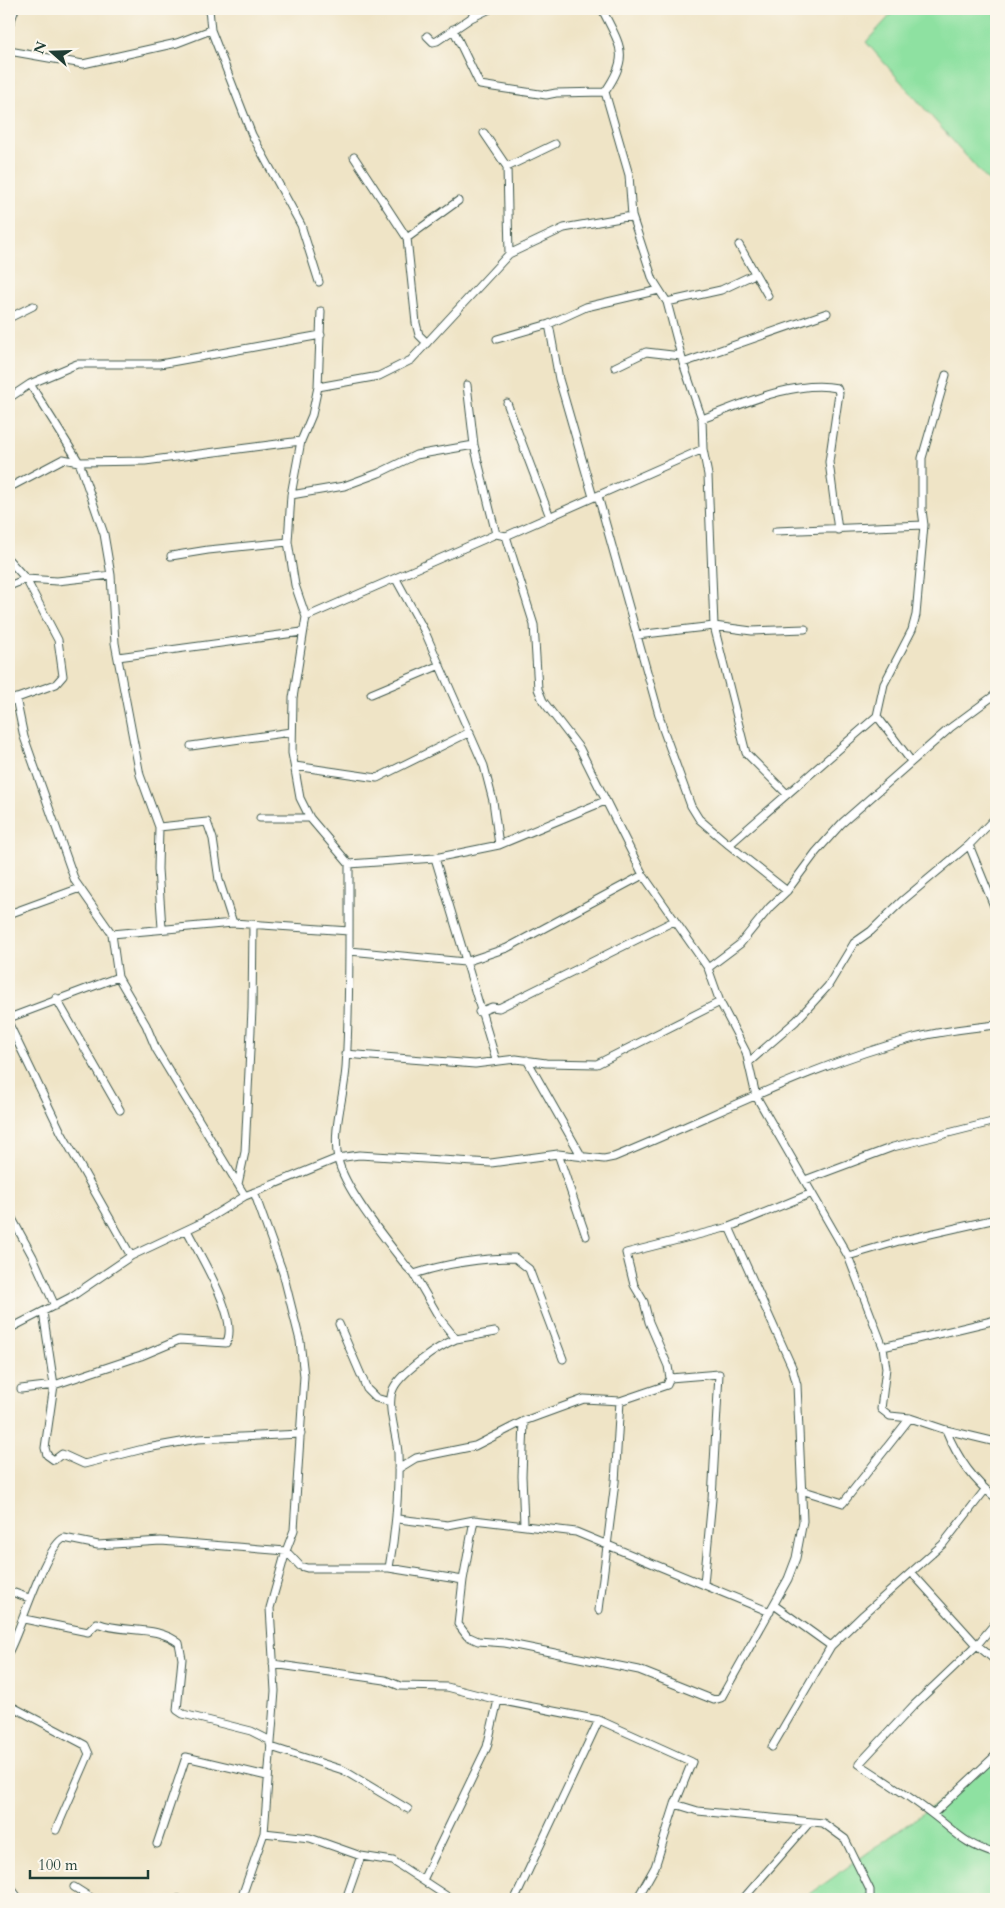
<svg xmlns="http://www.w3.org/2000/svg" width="1005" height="1908" font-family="Cardo,serif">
	<rect width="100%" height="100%" fill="#fbf7ec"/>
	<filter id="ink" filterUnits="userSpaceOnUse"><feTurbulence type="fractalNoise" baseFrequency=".02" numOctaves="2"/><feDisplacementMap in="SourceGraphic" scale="10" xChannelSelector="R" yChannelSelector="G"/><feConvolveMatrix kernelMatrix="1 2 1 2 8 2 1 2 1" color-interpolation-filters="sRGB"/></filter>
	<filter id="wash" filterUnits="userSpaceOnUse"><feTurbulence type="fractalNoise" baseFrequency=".0096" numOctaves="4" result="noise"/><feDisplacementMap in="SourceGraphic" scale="20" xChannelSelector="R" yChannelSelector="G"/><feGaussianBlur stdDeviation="1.12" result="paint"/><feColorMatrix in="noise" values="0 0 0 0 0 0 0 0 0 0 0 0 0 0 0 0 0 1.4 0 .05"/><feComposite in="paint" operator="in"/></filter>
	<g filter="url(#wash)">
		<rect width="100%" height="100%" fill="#efe4c6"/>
		<path fill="#8ee1a1" stroke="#568f6a" d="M 896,9 L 996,9 L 996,190 L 866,42 Z
			M 996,1761 L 996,1899 L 803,1899 Z"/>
	</g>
	<g filter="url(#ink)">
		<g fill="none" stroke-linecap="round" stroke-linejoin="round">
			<defs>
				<path id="minor" d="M 209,9 L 211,30 L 252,135 L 301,225 L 319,282
					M 602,9 C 620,46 631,55 605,92 L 629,175 L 632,216 L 653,280 L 667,302 L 683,363 L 702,419 L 703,449 L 708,475 L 714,626 L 746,753 L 787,794
					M 471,18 L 490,9
					M 9,26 L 15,9
					M 453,29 L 480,85 L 546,95 L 556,93 L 605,92
					M 427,36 L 433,42 L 437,41 L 471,18 L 476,9
					M 9,51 L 83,64 L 177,43 L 211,30
					M 484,133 L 507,167 L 509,254
					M 354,157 L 407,238 L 416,323 L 419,335 L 427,343
					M 507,167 L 555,144
					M 407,238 L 458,201
					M 739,245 L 768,296
					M 667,302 L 721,290 L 755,274
					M 321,311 L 318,387 L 312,415 L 301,441 L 291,495 L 288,542 L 295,585 L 306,617 L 293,698 L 292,753 L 300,798 L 310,818 L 349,864 C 349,932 350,1000 346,1068 C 344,1097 332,1130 338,1159 C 344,1189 387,1241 407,1267 L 414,1274 L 440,1319 L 456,1339 C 439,1346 397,1374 392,1392 C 387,1408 397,1436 398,1453 C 399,1493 396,1529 389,1568
					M 9,318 L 33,306
					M 549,324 L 559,379 L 593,497
					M 497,339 L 549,324 L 586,307 L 659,290
					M 683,363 L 827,313
					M 615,367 L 646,352 L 681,356
					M 30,384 L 79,462 L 104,534 L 111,575 L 115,643 L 140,775 L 159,827 L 207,822 L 213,839 L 219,880 L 233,923
					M 467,385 L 474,445 L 496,534
					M 318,387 L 379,376 L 411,360 L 509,254 L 564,228 L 632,216
					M 9,398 L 30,384 L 77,364 L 160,364 L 321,335
					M 507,403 L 550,517
					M 702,419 C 740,405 796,379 837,388 L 839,393 L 829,462 L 838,530
					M 14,485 L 63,459 L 79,462 L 145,461 L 301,441
					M 291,495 L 344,486 L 379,473 L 416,455 L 474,445
					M 598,496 L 663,729 L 691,806 L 699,819 L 729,845 L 787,891
					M 776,531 L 924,525
					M 506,536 L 534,625 L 538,689 L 543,701 L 580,749 L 643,875 L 708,968 L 720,1002 L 746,1052 L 756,1096 L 848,1256 L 883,1347 L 886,1368 L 881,1409 L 890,1416 L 910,1418 L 946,1430 C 957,1457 972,1480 996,1498
					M 171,556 L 208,550 L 288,542
					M 9,560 L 26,579 L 58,640 L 63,676 L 56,684 L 9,701
					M 396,579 L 425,632 L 484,766 L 493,801 L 499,845
					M 9,586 L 26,579 L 57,581 L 111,575
					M 306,617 L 496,534 L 506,536 L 703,449
					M 637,635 L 714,626 L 752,631 L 805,629
					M 118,657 L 302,632
					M 371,694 L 440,665
					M 16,698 L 24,737 L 75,881 L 112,934 L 118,977 L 146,1025 L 156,1049 L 245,1196
					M 191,746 L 291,732
					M 911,761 L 877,716 L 884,684 L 912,630 L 916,615 L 924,525 L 922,510 L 922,458 L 946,375
					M 295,766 L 377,778 L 470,732
					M 260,818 L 310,818
					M 159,827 L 158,869 L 162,928
					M 729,845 L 877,716
					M 969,845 L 996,911
					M 435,858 L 496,1060
					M 349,864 L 435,858 L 499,845 L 605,801
					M 9,914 L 80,888
					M 112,934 L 233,923 L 349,931
					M 350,951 L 465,962 L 507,948 L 643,875
					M 708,968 L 740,944 L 770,907 L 787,891 L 816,852 L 842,823 L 950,728 L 996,694
					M 56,998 L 120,1110
					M 479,1012 L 492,1007 L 499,1008 L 674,921
					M 9,1018 L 118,977
					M 9,1024 L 61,1132 L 131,1256
					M 345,1054 L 475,1064 L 516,1059 L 546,1063 L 597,1064 L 720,1002
					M 527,1060 L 582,1157
					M 749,1062 L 796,1021 L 828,986 L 854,943 L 871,931 L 902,901 L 969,845 L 996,817
					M 558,1154 L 586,1236
					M 805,1180 L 893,1147 L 996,1121
					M 238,1184 L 245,1152 L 252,1009 L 253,924
					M 9,1213 L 33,1257 L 55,1306
					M 848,1256 L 899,1241 L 996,1219
					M 414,1274 C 448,1263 479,1258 515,1258 L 529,1269 L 563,1359
					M 43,1312 L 54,1385 L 45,1448 L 47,1455 L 54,1460 L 62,1454 L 84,1464 L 147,1448 L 198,1439 L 301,1434
					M 339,1324 L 367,1389 L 376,1398 L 390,1402
					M 9,1329 L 71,1297 L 131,1256 L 201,1223 L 245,1196 L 338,1158 L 359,1155 L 491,1163 L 558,1154 L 604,1159 L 614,1157 C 713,1117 810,1065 914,1038 C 941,1031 969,1028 996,1025
					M 456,1339 L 495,1332
					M 883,1347 L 996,1320
					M 670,1378 L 719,1374 L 712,1499 L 704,1584
					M 21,1389 L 54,1385 L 141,1356 L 179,1340 L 226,1343 C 241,1320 198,1253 187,1230
					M 524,1421 L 522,1476 L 524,1524
					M 946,1430 L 996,1442
					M 398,1469 L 416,1458 L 475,1446 L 524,1421 L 584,1399 L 620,1401 L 667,1385 L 670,1378 L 668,1366 L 649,1322 L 644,1302 L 634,1285 L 626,1253 L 729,1227 L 810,1194
					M 801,1490 L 843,1503 L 910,1418
					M 398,1519 L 448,1525 L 474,1520 L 576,1532 L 770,1612
					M 474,1520 L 463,1580 L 458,1624 L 467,1636 L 478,1641 L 505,1643 L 639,1670 L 714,1700 L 721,1698 L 788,1579 L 796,1558 L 803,1521 L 797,1385 L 792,1367 L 729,1227
					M 912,1573 L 977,1645 L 996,1661
					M 9,1591 L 29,1598
					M 774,1605 L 831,1646
					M 599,1610 L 615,1482 L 620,1401
					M 24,1619 L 88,1632 L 97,1623 C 124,1634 155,1624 179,1643 L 182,1659 L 177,1710 L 183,1714 L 251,1731 L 269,1740 L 271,1747 L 343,1770 L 408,1809
					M 996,1622 L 977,1645 L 914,1705 L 859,1764 C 884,1780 909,1796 932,1814 C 957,1833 964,1844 996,1854
					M 9,1651 C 21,1629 45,1547 64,1538 L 98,1545 L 161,1541 L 286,1551 L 300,1566 L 307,1568 L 389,1568 L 463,1580
					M 273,1664 L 385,1680 L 400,1686 L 447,1687 L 498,1700 L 599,1720 L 692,1762 L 675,1804
					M 9,1705 L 85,1745 L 89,1754 L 56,1830
					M 772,1747 L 831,1646 L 863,1615 L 943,1544 L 985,1490
					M 933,1814 L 996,1755
					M 264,1833 L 310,1838 L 361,1856 L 393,1861 L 451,1899
					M 157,1844 L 186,1757 L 267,1776
					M 423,1880 L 487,1747 L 498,1700
					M 9,1885 L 19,1899
					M 74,1887 L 93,1899
					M 178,1899 L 179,1899
					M 241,1899 L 264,1833 L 275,1691 L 270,1608 L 286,1551 L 294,1530 L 304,1376 L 300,1341 L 283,1273 L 254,1192
					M 346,1899 L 361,1856
					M 515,1899 L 599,1720
					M 637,1899 L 655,1867 L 675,1804 L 698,1811 L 823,1823 L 845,1839 L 870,1890 L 870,1899
					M 743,1899 L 809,1823"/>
			</defs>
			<use href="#minor" stroke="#3e564a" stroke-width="9"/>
			<use href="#minor" stroke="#fff" stroke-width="7"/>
		</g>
	</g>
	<rect width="1005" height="1908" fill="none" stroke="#fbf7ec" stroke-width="30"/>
	<g transform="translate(52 52) rotate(290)" stroke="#fbf7ec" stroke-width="4" paint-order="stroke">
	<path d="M0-4L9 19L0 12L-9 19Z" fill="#1f3d34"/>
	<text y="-8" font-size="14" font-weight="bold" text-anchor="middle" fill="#1f3d34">N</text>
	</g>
	<path d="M30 1870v8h118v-8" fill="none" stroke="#1f3d34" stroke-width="2.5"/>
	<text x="38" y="1870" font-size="15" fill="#1f3d34" stroke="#fbf7ec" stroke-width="4" paint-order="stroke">100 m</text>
</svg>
